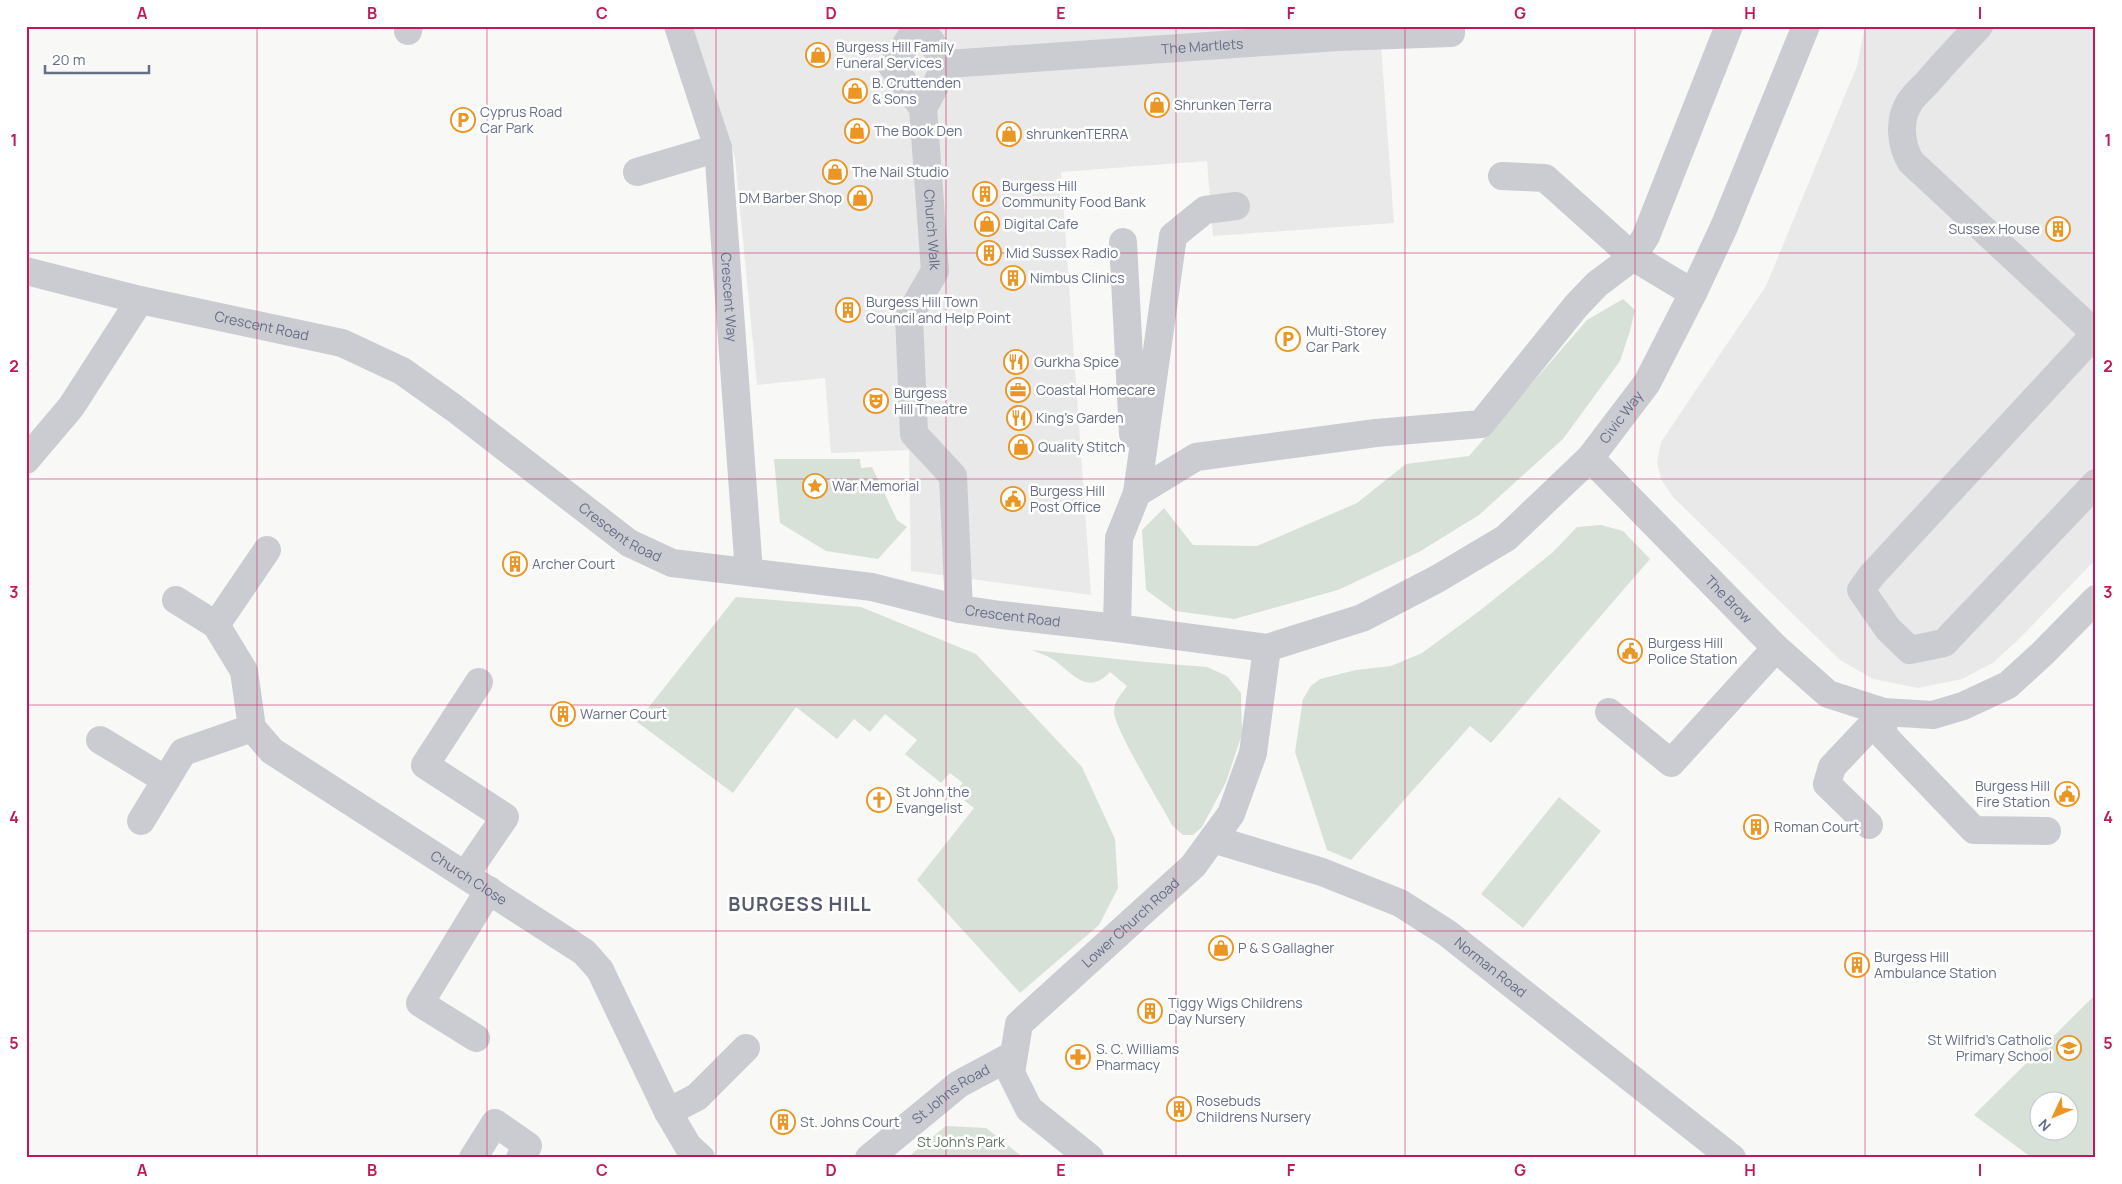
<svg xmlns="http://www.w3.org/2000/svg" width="2122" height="1184" font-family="Manrope,sans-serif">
	<rect width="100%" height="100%" fill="#f8f9f6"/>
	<path fill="#e9e9e9" d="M 692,26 L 1457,26 L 1381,45 L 1394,223 L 1213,236 L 1207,161 L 1061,172 L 1091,595 L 911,571 L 909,450 L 831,453 L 825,378 L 757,385 L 735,158 Z
		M 1865,26 L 2096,26 L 2096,559 L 2020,638 L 1994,662 L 1962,679 L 1918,688 L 1873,679 L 1840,660 L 1673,497 L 1661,479 L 1657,462 L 1661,442 L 1766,286 L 1857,66 Z"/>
	<path fill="#d7e1d7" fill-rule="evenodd" d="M 1623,299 L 1635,310 L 1630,331 L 1620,361 L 1563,439 L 1479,515 L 1419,552 L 1338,590 L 1234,619 L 1175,611 L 1146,590 L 1142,530 L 1164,508 L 1193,545 L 1257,546 L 1357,503 L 1406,464 L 1469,456 L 1587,320 Z
		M 774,459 L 860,459 L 861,468 L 872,467 L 897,520 L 907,527 L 878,559 L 826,551 L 780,523 Z
		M 1601,525 L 1623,531 L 1650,559 L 1491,743 L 1470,726 L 1351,860 L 1327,850 L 1295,752 L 1303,699 L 1311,686 L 1320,679 L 1356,670 L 1391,666 L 1422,653 L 1478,612 L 1552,553 L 1577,527 Z
		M 736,597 L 861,607 L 976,654 L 1082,767 L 1115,839 L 1118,888 L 1099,925 L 1020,993 L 917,880 L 974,808 L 955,793 L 963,783 L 950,773 L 941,783 L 905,754 L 917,740 L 885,714 L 870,732 L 854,719 L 837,739 L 796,707 L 733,793 L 637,722 Z
		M 1032,650 L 1145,662 L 1207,667 L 1227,676 L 1241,693 L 1242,734 L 1226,782 L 1202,827 L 1193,835 L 1183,835 L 1172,825 C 1162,806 1114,728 1114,712 C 1114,700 1121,695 1127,686 L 1110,672 C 1088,696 1073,674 1054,660 C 1048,656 1039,653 1032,650 Z
		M 1559,797 L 1601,831 L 1523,928 L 1481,894 Z
		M 2096,994 L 2096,1158 L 2032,1158 L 1974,1115 ZM 2040,1102 L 2070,1102 L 2070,1132 L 2040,1132 Z
		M 946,1126 L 986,1128 L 1024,1158 L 907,1158 Z"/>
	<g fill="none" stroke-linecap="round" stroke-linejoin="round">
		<g stroke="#cbccd1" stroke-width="28">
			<path id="s1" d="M 678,26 L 718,148 L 749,572"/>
			<path id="s2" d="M 918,26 L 892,66 L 923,108 L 935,271 L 909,316 L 914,434 L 953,476 L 959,609"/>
			<path d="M 920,26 L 947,64"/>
			<path d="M 1979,26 C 1961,45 1944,63 1927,83 C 1921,89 1913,96 1909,103 C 1898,121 1901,146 1911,162 L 2096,334"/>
			<path d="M 408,31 L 409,26"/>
			<path id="s3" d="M 923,108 L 947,64 L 1338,37 L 1451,33 L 1451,26"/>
			<path d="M 637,172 L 718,148"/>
			<path d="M 1502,176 L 1545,178 L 1633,257 L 1693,293"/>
			<path d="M 1123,242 L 1133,434"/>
			<path id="s4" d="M 26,271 L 140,300 L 342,343 L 402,371 L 454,408 L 629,543 L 672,563 L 872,587 L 959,609 L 1001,615 L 1117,628 L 1267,648 L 1362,618 L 1437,579 L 1506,538 L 1590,458 L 1647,383 L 1693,293 L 1724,227 L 1806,26"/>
			<path d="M 2095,334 L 1872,575 L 1861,590 L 1888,629 L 1910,650 L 1944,643 L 2096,483"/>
			<path id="s5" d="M 1590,458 L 1776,648 L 1828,694 L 1884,712 L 1883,735 L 1974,830 L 2047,831"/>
			<path d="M 26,460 L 71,407 L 140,300"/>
			<path d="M 1137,493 L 1173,236 L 1205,210 L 1236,206"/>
			<path d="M 176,600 L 216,625 L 267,550"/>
			<path id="s6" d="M 216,625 L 244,671 L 252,728 L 272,751 L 584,952 L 600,970 L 668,1112 L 688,1146 L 701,1158"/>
			<path d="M 1117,628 L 1119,538 L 1137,493 L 1196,457 L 1376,433 L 1481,424 L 1576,306 L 1597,284 L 1633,257 L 1646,236 L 1729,26"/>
			<path d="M 1609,712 L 1671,763 L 1776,648"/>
			<path d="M 100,740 L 166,780"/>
			<path d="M 141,821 L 183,752 L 252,728"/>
			<path d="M 1869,825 L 1827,784 L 1832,767 L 1884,712 L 1933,715 L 1963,706 L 2008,685 L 2043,653 L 2096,599"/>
			<path id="s7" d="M 1213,839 L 1322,872 L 1400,903 L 1447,933 L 1732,1158"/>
			<path d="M 466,874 L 505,817 L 425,765 L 479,682"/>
			<path d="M 476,1038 L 420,1003 L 489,890"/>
			<path d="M 668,1112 L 697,1097 L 746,1048"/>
			<path d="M 473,1158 L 495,1123 L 528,1146 L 520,1158"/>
			<path id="s8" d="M 869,1158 L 959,1084 L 1013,1055"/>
			<path id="s9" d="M 1090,1158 L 1029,1109 L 1011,1073 L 1019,1024 L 1193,866 L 1231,814 L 1253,753 L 1267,648"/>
		</g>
	</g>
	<path fill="none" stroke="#c2185b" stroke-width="1" stroke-opacity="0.55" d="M 257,26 L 257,1158M 487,26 L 487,1158M 716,26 L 716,1158M 946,26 L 946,1158M 1176,26 L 1176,1158M 1405,26 L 1405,1158M 1635,26 L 1635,1158M 1865,26 L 1865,1158M 26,253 L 2096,253M 26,479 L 2096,479M 26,705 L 2096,705M 26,931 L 2096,931"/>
	<defs>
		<symbol id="shop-ring" viewBox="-11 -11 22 22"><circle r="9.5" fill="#fff" stroke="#ea9524" stroke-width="1.5"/><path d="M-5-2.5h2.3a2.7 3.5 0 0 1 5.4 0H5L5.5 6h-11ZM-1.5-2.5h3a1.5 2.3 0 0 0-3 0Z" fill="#ea9524"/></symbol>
		<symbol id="parking-ring" viewBox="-11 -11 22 22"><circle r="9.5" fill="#fff" stroke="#ea9524" stroke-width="1.5"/><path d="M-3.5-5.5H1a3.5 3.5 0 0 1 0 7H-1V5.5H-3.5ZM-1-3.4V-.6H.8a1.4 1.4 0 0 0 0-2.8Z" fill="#ea9524"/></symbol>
		<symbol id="building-ring" viewBox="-11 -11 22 22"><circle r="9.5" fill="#fff" stroke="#ea9524" stroke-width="1.5"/><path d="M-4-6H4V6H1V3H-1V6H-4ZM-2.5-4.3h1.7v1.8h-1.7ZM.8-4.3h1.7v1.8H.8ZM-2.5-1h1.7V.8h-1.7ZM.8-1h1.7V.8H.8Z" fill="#ea9524"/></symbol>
		<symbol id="restaurant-ring" viewBox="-11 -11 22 22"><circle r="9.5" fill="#fff" stroke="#ea9524" stroke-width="1.5"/><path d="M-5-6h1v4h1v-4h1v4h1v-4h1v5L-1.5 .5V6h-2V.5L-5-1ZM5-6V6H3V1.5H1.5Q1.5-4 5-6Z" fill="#ea9524"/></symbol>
		<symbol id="office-ring" viewBox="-11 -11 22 22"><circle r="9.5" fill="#fff" stroke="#ea9524" stroke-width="1.5"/><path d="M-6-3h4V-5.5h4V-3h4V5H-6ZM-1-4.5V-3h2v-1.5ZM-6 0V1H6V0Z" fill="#ea9524"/></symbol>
		<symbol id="theatre-ring" viewBox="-11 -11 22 22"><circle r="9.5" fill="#fff" stroke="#ea9524" stroke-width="1.5"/><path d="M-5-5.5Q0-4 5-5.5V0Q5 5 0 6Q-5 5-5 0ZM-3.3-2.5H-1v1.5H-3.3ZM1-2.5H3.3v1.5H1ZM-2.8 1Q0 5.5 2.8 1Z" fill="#ea9524"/></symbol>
		<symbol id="sight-ring" viewBox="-11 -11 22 22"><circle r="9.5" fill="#fff" stroke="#ea9524" stroke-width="1.5"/><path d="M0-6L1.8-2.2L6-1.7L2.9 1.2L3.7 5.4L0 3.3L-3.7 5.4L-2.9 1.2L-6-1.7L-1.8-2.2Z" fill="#ea9524"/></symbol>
		<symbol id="civic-ring" viewBox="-11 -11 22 22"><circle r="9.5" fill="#fff" stroke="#ea9524" stroke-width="1.5"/><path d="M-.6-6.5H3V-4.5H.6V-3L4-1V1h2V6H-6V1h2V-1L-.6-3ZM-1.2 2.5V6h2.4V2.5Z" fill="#ea9524"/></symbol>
		<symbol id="church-ring" viewBox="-11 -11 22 22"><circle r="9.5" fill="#fff" stroke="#ea9524" stroke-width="1.5"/><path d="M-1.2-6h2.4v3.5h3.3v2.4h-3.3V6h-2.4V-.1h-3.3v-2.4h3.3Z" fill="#ea9524"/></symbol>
		<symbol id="school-ring" viewBox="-11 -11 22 22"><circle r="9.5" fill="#fff" stroke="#ea9524" stroke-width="1.5"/><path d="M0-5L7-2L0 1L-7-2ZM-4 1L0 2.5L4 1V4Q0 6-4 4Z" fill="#ea9524"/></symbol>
		<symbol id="pharmacy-ring" viewBox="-11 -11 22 22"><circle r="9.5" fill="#fff" stroke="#ea9524" stroke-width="1.5"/><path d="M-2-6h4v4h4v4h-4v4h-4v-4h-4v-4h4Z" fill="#ea9524"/></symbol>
	</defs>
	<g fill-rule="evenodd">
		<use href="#shop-ring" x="804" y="41" width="28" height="28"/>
		<use href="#shop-ring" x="841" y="77" width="28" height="28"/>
		<use href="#shop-ring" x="1143" y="91" width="28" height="28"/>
		<use href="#parking-ring" x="449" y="106" width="28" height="28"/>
		<use href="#shop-ring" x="843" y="117" width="28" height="28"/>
		<use href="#shop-ring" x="995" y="120" width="28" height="28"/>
		<use href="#shop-ring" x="821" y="158" width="28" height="28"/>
		<use href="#building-ring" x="971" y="180" width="28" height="28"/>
		<use href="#shop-ring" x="846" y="184" width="28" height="28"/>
		<use href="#shop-ring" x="973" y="210" width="28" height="28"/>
		<use href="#building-ring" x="2044" y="215" width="28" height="28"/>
		<use href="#building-ring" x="975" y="239" width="28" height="28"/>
		<use href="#building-ring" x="999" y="264" width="28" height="28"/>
		<use href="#building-ring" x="834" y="296" width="28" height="28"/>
		<use href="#parking-ring" x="1274" y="325" width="28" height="28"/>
		<use href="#restaurant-ring" x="1002" y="348" width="28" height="28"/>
		<use href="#office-ring" x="1004" y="376" width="28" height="28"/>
		<use href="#theatre-ring" x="862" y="387" width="28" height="28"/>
		<use href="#restaurant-ring" x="1005" y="404" width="28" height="28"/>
		<use href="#shop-ring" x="1007" y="433" width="28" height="28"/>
		<use href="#sight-ring" x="801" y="472" width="28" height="28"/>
		<use href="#civic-ring" x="999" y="485" width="28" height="28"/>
		<use href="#building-ring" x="501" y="550" width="28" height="28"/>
		<use href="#civic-ring" x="1616" y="637" width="28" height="28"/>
		<use href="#building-ring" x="549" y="700" width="28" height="28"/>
		<use href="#civic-ring" x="2053" y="780" width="28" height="28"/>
		<use href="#church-ring" x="865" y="786" width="28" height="28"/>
		<use href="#building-ring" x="1742" y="813" width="28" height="28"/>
		<use href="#shop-ring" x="1207" y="934" width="28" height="28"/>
		<use href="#building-ring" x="1843" y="951" width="28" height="28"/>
		<use href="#building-ring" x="1136" y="997" width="28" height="28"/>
		<use href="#school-ring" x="2055" y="1034" width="28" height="28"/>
		<use href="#pharmacy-ring" x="1064" y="1043" width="28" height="28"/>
		<use href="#building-ring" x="1165" y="1095" width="28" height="28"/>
		<use href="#building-ring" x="769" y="1108" width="28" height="28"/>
	</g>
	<g text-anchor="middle" stroke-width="5" stroke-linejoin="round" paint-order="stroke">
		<g font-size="14" fill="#666e88" stroke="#fff" text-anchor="start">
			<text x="836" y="52">Burgess Hill Family<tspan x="836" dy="16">Funeral Services</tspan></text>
			<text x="872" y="88">B. Cruttenden<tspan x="872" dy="16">&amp; Sons</tspan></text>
			<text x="1174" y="110">Shrunken Terra</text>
			<text x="480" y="117">Cyprus Road<tspan x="480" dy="16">Car Park</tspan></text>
			<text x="874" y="136">The Book Den</text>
			<text x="1026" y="139">shrunkenTERRA</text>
			<text x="852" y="177">The Nail Studio</text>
			<text x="1002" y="191">Burgess Hill<tspan x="1002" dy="16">Community Food Bank</tspan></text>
			<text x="842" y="203" text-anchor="end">DM Barber Shop</text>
			<text x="1004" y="229">Digital Cafe</text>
			<text x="2040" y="234" text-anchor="end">Sussex House</text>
			<text x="1006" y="258">Mid Sussex Radio</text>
			<text x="1030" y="283">Nimbus Clinics</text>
			<text x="866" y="307">Burgess Hill Town<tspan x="866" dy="16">Council and Help Point</tspan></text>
			<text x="1306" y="336">Multi-Storey<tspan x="1306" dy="16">Car Park</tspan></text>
			<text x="1034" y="367">Gurkha Spice</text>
			<text x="1036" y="395">Coastal Homecare</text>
			<text x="894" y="398">Burgess<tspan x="894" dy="16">Hill Theatre</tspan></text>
			<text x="1036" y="423">King's Garden</text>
			<text x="1038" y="452">Quality Stitch</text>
			<text x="832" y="491">War Memorial</text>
			<text x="1030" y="496">Burgess Hill<tspan x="1030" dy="16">Post Office</tspan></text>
			<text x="532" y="569">Archer Court</text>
			<text x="1648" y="648">Burgess Hill<tspan x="1648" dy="16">Police Station</tspan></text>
			<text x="580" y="719">Warner Court</text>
			<text x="2050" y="791" text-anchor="end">Burgess Hill<tspan x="2050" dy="16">Fire Station</tspan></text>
			<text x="896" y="797">St John the<tspan x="896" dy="16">Evangelist</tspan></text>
			<text x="1774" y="832">Roman Court</text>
			<text x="1238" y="953">P &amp; S Gallagher</text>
			<text x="1874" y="962">Burgess Hill<tspan x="1874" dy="16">Ambulance Station</tspan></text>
			<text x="1168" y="1008">Tiggy Wigs Childrens<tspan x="1168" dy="16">Day Nursery</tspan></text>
			<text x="2052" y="1045" text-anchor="end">St Wilfrid's Catholic<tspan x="2052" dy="16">Primary School</tspan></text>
			<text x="1096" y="1054">S. C. Williams<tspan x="1096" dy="16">Pharmacy</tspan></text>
			<text x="1196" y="1106">Rosebuds<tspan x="1196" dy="16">Childrens Nursery</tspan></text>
			<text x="800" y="1127">St. Johns Court</text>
		</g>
		<g font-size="14" fill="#666e88" stroke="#fff">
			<text dy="5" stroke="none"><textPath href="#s3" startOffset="306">The Martlets</textPath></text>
			<text dy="5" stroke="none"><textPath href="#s2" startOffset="222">Church Walk</textPath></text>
			<text dy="5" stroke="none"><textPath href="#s1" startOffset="278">Crescent Way</textPath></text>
			<text dy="5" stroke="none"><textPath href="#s4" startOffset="242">Crescent Road</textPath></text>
			<text dy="5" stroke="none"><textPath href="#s4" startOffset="1756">Civic Way</textPath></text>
			<text dy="5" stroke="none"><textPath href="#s4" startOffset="662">Crescent Road</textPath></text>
			<text dy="5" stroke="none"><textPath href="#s5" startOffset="198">The Brow</textPath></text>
			<text dy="5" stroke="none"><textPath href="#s4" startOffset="1068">Crescent Road</textPath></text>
			<text dy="5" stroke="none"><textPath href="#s6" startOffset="376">Church Close</textPath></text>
			<text dy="5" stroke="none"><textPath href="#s9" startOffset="319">Lower Church Road</textPath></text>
			<text dy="5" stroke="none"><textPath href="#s7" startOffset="309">Norman Road</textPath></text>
			<text dy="5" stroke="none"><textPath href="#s8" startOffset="104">St Johns Road</textPath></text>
		</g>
		<g font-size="14" fill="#627a65" stroke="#fff">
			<text x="961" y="1147">St John's Park</text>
		</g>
		<g font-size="19" font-weight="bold" letter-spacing="1" fill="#555a6d" stroke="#fff">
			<text x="800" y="911">BURGESS HILL</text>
		</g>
	</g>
	<rect width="2122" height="1184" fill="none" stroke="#ffffff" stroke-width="55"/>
	<g transform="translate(2054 1116) rotate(226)"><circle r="24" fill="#ffffff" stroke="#c2c5cf"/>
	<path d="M0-4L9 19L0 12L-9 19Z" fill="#ea9524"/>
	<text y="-8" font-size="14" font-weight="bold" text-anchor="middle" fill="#666e88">N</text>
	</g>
	<path d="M45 65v8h104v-8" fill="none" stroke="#666e88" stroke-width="2.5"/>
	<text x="52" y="65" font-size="15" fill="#666e88" stroke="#ffffff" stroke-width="4" paint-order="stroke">20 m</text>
	<rect x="28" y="28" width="2066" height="1128" fill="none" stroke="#c2185b" stroke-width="2"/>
	<g font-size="16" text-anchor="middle" font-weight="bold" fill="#c2185b">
		<text x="142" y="19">A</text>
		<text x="372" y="19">B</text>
		<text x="602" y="19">C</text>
		<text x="831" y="19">D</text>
		<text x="1061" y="19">E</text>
		<text x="1291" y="19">F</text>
		<text x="1520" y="19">G</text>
		<text x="1750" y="19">H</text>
		<text x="1980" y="19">I</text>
		<text x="14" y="146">1</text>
		<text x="2108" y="146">1</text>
		<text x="14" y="372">2</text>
		<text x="2108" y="372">2</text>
		<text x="14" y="598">3</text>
		<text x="2108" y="598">3</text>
		<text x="14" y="823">4</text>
		<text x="2108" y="823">4</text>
		<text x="14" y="1049">5</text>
		<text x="2108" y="1049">5</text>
		<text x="142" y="1176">A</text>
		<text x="372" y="1176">B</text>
		<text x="602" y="1176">C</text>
		<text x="831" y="1176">D</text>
		<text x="1061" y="1176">E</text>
		<text x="1291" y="1176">F</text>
		<text x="1520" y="1176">G</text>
		<text x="1750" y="1176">H</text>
		<text x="1980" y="1176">I</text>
	</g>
</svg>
